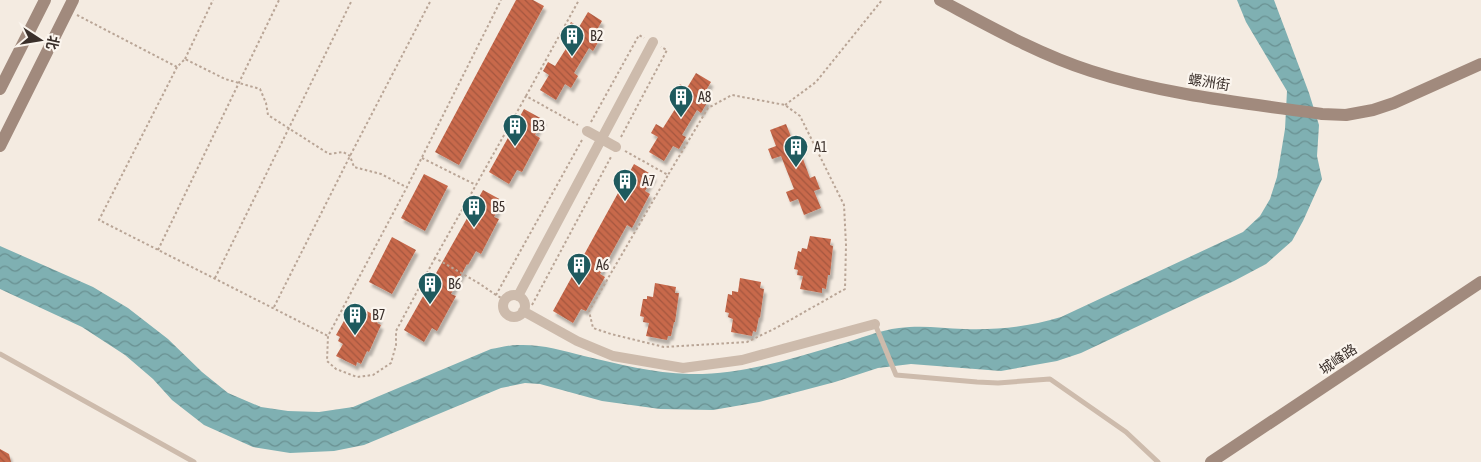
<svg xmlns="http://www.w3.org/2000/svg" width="1481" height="462" font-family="'Asap Condensed','Noto Sans SC',sans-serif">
	<defs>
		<pattern id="water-waves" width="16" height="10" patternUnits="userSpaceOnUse" patternTransform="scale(1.25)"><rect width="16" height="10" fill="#7fb0b2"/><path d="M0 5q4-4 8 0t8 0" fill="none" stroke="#699091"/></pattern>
		<pattern id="building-back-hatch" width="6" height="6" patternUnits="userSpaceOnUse" patternTransform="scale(1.25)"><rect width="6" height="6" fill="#c8694b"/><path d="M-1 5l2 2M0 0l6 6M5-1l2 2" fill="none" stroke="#a4573f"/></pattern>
		<filter id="shadow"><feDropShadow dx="2.5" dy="4.5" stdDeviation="1" flood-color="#0004"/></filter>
	</defs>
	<rect width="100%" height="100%" fill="#f4ebe1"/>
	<path fill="url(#water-waves)" d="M 1237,0 L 1274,0 L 1309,93 L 1319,125 L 1317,156 L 1322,179 L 1303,221 L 1292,241 L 1266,264 L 1234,281 L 1081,353 L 1057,361 L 1001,371 L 911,364 L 878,368 L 835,382 L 759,402 L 713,410 L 660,409 L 602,401 L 540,384 L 525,383 L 501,388 L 364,445 L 334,451 L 290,453 L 253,447 L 204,425 L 172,400 L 153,379 L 125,355 L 82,327 L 0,289 L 0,246 L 93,287 L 128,308 L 168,339 L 202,372 L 228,393 L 261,407 L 288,411 L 319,412 L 353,407 L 491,349 C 499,348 509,345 517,345 C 542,344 561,350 584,356 C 618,364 654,373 689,374 C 742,375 791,359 841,344 C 859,339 880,330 899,328 C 921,325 942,328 964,329 C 999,330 1027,327 1061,317 L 1243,232 L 1260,216 L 1270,199 L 1277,177 L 1285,129 L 1287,91 L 1246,22 Z"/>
	<path fill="url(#building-back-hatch)" filter="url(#shadow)" d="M 516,0 L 533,0 L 544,6 L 459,165 L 435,152 Z
		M 588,12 L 602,21 L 594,35 L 600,39 L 593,51 L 589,48 L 574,73 L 578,76 L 571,88 L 565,84 L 556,100 L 540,90 L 549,75 L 543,71 L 548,62 L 555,66 L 574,36 L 566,31 L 571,22 L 579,27 Z
		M 696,73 L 711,82 L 702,97 L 708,101 L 701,113 L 697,110 L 682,135 L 686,137 L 679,149 L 673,146 L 664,161 L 649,152 L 658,137 L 651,133 L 656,124 L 663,128 L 682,98 L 674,93 L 680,84 L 687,88 Z
		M 524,109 L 544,120 L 535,135 L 540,138 L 522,172 L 517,170 L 509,184 L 489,172 Z
		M 786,124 L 792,139 L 799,136 L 804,149 L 800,151 L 810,178 L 815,176 L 820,189 L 814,191 L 821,208 L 804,215 L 798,199 L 790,202 L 786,192 L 794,189 L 781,156 L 772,159 L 768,149 L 776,146 L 770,130 Z
		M 634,164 L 654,176 L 645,191 L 650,194 L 632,228 L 627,225 L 600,274 L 605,277 L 586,311 L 581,309 L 573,323 L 553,311 Z
		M 424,174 L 448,186 L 425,231 L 401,218 Z
		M 483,190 L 503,201 L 494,217 L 499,219 L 481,254 L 476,251 L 468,265 L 467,264 L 451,294 L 456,296 L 437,331 L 432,328 L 424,342 L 404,330 Z
		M 810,236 L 831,239 L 830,245 L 833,246 L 830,275 L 828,275 L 826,289 L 822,288 L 822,293 L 800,289 L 803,276 L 797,275 L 798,270 L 794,269 L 798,251 L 801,252 L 802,248 L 807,249 Z
		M 392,237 L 416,250 L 392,294 L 369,282 Z
		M 740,278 L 761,282 L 760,288 L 764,289 L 760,318 L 759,317 L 756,332 L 753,331 L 752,336 L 731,332 L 733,319 L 728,317 L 729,313 L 725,312 L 728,294 L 732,295 L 732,291 L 738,292 Z
		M 655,283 L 676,287 L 675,293 L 679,293 L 675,322 L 674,322 L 671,336 L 668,336 L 667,340 L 646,336 L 649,323 L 643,322 L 644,317 L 640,316 L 643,299 L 647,299 L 647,296 L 653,297 Z
		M 361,308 L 380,318 L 377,323 L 381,325 L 369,352 L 367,351 L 361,364 L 357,362 L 356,366 L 336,356 L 343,344 L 338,341 L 340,337 L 336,335 L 345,319 L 348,321 L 350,318 L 355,320 Z
		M 0,449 L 9,454 L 11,462 L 0,462 Z"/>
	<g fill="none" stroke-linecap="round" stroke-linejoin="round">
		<path stroke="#b9a596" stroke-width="2" stroke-dasharray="2.5 2.5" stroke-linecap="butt" d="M 77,15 L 177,67 L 185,59 L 225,79 L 260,89 L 266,103 L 268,115 L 329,154 L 343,152 L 350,156 L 354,167 L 381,174 L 406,187
			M 185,59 L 213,0
			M 177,67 L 99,220 L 328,336
			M 526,96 L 579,0
			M 785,105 L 816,82 L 882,0
			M 591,122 L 639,35 L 644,38
			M 621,137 L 667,50 L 661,47
			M 625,151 L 668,175 L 708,108 L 732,95 L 785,105 L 800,116 L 844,205 L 846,245 L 845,289 L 776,328 L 747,342 L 664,347 L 611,334 L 593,328 L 589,311 L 668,175
			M 422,158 L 476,185
			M 158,250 L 279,0
			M 435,258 L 396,331 L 396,345 L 391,363 L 373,375 L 357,377 L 336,369 L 327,361 L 328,336 L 407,187 L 501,0
			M 215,278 L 352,0
			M 496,295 L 480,284 L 435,258 L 526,96 L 578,125
			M 505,300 L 496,295 L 582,140
			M 532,305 L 612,155
			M 274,307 L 350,156 L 431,0"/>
		<path stroke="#cdbbac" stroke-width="5" d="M 0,354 L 194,462"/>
		<path stroke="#cdbbac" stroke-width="10" d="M 587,131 L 616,147
			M503 306a11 11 0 1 1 22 0a11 11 0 1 1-22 0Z
			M 518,296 L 653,42
			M 523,311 L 577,341 L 613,356 L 683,368 L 742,360 L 875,324"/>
		<path stroke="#a18a7d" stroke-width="12" d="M 940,0 C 989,26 1038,54 1091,71 C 1165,95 1245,103 1322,114 L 1346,115 L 1373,110 L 1394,103 L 1481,64
			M 0,89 L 45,0
			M 0,146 L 73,0
			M 1211,462 L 1481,282"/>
		<path stroke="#cdbbac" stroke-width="5" d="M 875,324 L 896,375 L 977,382 L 998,383 L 1050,379 L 1126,432 L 1158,462"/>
	</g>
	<defs>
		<symbol id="building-pin" viewBox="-11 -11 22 30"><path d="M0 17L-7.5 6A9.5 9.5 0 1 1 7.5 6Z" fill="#1f5a5e" stroke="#fbf5ee"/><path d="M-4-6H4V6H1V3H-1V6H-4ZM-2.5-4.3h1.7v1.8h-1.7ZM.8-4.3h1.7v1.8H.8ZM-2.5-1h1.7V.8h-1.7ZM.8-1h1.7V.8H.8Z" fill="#fff"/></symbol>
	</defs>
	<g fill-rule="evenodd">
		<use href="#building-pin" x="558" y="22" width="28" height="38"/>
		<use href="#building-pin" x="667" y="83" width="28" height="38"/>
		<use href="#building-pin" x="501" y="112" width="28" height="38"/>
		<use href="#building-pin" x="782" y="133" width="28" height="38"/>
		<use href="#building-pin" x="611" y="167" width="28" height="38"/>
		<use href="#building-pin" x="460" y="193" width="28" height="38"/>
		<use href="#building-pin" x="565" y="251" width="28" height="38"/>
		<use href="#building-pin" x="416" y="270" width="28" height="38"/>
		<use href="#building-pin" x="341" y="301" width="28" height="38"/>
	</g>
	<g text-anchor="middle" stroke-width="4.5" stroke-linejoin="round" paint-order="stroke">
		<g font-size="14" fill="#3b302b" stroke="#fbf5ee" text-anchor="start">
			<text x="590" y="41">B2</text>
			<text x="698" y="102">A8</text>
			<text x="532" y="131">B3</text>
			<text x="814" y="152">A1</text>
			<text x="642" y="186">A7</text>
			<text x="492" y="212">B5</text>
			<text x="596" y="270">A6</text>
			<text x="448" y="289">B6</text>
			<text x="372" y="320">B7</text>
		</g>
		<g font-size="14" fill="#3b302b" stroke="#fbf5ee">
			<text transform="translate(1209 82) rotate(9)" y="5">螺洲街</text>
			<text transform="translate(1338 359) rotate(-34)" y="5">城峰路</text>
		</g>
	</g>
	<g transform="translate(40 40) rotate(102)" stroke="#fbf5ee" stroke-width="4" paint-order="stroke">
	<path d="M0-4L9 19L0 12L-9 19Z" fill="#3b302b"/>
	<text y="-8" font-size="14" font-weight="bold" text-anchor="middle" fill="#3b302b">北</text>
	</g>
</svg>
